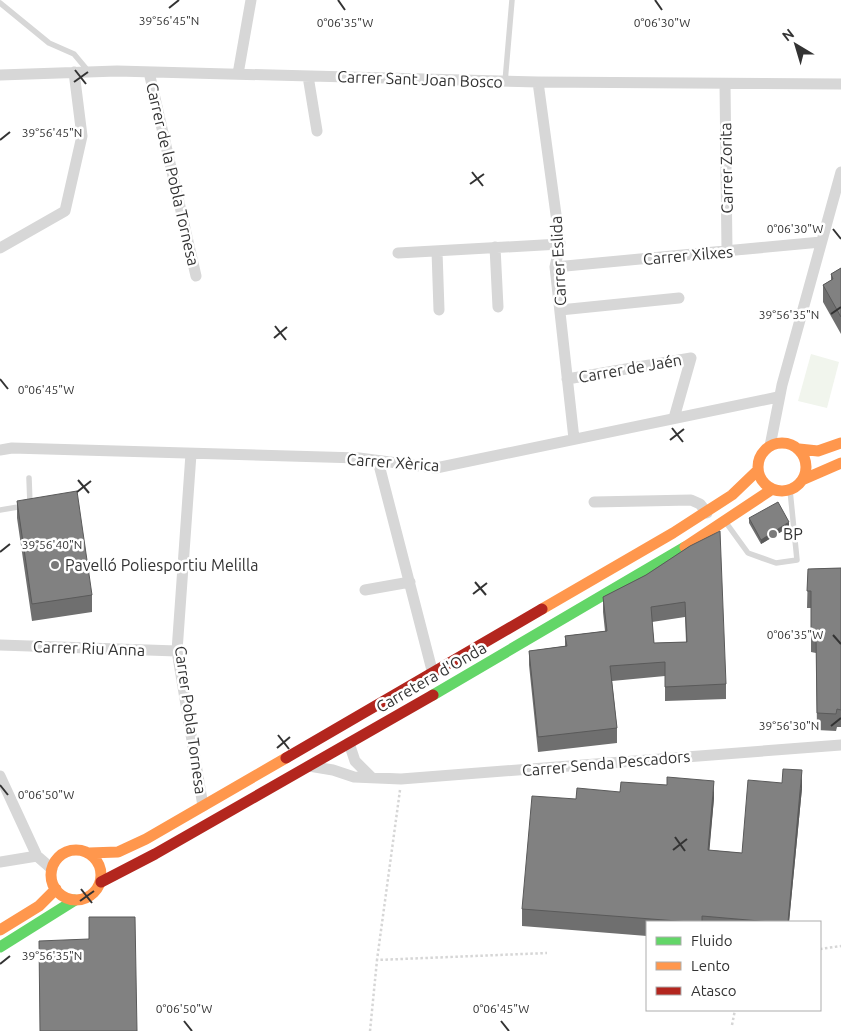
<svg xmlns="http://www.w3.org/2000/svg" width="841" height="1031" font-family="Ubuntu,sans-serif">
	<rect width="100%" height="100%" fill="#fff"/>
	<path fill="#f1f5ed" d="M 811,354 L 839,362 L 827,408 L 798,401 Z"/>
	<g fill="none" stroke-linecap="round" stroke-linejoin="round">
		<path stroke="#d6d6d6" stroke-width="2.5" stroke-dasharray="2.5 2.5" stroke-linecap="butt" d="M 400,790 L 377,960 L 547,953
			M 820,949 L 841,946
			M 732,1025 L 735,1010
			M 370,1031 L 377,960"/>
		<path stroke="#d7d7d7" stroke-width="5.5" d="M 0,3 L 49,43 L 74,54 L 89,72
			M 505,82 L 512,0
			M 0,510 L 30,505 L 29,478
			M 727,524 L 748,553 L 776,563 L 797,560 L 790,490"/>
		<path stroke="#d7d7d7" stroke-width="11" d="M 149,72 L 196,276
			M 238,74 L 251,0
			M 0,75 L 117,71 L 538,82 L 841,84
			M 308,76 L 317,131
			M 538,82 L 560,244 L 555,267 L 574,439
			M 725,84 L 727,251
			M 495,247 L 498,307
			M 0,248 L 65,211 L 82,136 L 74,72
			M 437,251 L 439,310
			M 398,253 L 560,244
			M 555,267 L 821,242
			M 560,310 L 679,298
			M 567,379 L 691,358 L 674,418
			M 770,446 L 782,385 L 841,172
			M 0,450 L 12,448 L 359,458 L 436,468 L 778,397
			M 191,454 L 177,651 L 203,806
			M 378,461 L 433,674
			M 594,502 L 691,500 L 700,504 L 707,513
			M 365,590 L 410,582
			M 0,645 L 177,651
			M 349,743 L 355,761 L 371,777
			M 309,766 L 333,770 L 354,777 L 401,779 L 841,745
			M 0,776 L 37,856 L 52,869
			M 0,862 L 37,856"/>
		<path stroke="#63d668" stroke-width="11" d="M 433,695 L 685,547
			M 0,947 L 75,900"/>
		<path stroke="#ff974d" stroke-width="11" d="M758 467a24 24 0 1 1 48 0a24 24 0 1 1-48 0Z
			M 799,449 L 818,451 L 841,443
			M 802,480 L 841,463
			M 685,547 L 771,490
			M 542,609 L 673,533 L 732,495 L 757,471
			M51 875a25 25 0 1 1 50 0a25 25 0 1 1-50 0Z
			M 89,853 L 118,852 L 146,839 L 286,758
			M 0,930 L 39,906 L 56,889"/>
		<path stroke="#b3261e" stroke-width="11" d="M 286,758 L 542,609
			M 101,882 L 155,854 L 433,695"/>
	</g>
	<path fill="#6f6f6f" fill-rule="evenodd" d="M 841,268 L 841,334 L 823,302 L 823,285 L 831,280 L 831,274 Z
		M 17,501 L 92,595 L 92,612 L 32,621 L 17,518 Z
		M 749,518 L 789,527 L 761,544 L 749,523 Z
		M 690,546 L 726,684 L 726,699 L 665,701 L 665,676 L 612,681 L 617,728 L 617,743 L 538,752 L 529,665 L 529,651 L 565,646 L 565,636 L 605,631 L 603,612 L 603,597 L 646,575 ZM 685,617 L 686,642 L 654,643 L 652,622 Z
		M 841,568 L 841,727 L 837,727 L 836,731 L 817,730 L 816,653 L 811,652 L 811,608 L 807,608 L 808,569 Z
		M 802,788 L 789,922 L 647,922 L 647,936 L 522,926 L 522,909 L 576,799 L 714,798 L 709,850 L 742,853 Z"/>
	<path fill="#5a5a5a" d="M 789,522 L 789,527 L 761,544 L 761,540 Z
		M 802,770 L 802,788 L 789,922 L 788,922 Z
		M 714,781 L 714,798 L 708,867 L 708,850 Z"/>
	<path fill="#818181" stroke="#5a5a5a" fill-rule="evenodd" d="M 841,268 L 841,317 L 823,285 L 833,279 L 831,274 Z
		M 77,491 L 92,595 L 32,604 L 17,501 Z
		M 778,502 L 789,522 L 761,540 L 749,518 Z
		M 720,531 L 726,684 L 665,687 L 665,662 L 610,666 L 617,728 L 538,737 L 529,651 L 567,646 L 565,636 L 607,631 L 603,597 L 646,575 L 690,546 ZM 685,602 L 687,642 L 654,643 L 651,607 Z
		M 841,568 L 841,710 L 837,709 L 836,714 L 817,713 L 816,636 L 811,635 L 811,591 L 807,591 L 808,569 Z
		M 783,769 L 802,770 L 788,922 L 771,922 L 702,916 L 702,922 L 690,922 L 522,909 L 532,796 L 576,799 L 577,788 L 620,792 L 621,782 L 667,785 L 667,777 L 714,781 L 708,850 L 742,853 L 748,780 L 782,783 Z
		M 89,917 L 135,917 L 137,1031 L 40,1031 L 39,941 L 89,939 Z"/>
	<path fill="none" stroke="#333" stroke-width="2" d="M 338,0 L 345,10M 655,0 L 662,10M 169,8 L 179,0M 75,70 L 86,84M 74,82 L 88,72M 0,140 L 10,132M 472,172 L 483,186M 470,184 L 484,174M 833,229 L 841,239M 831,314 L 841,307M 275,326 L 286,340M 274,338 L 287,327M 0,379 L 8,389M 672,428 L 683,442M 670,440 L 684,429M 78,480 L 89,493M 77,492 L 91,481M 0,552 L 10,544M 475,582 L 486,595M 473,594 L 487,583M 833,635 L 841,644M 831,726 L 841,718M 278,735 L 289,749M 277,748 L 290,737M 0,785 L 8,795M 675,837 L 685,851M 673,850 L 687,839M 81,889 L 92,903M 80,901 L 94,891M 0,964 L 10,956M 184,1021 L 192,1031M 501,1021 L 509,1031"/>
	<g fill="#7a7a7a" stroke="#fff" stroke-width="2">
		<circle cx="773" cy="534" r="5"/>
		<circle cx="55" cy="565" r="5"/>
	</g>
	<g text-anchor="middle" stroke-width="5" stroke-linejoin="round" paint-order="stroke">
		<g font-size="16" fill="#333" stroke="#fff">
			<text transform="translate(420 79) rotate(2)" y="6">Carrer Sant Joan Bosco</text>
			<text transform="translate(726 168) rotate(-91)" y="6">Carrer Zorita</text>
			<text transform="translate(173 174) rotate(77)" y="6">Carrer de la Pobla Tornesa</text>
			<text transform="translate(688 255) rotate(-5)" y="6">Carrer Xilxes</text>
			<text transform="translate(558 261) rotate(-93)" y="6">Carrer Eslida</text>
			<text transform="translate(630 368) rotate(-10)" y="6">Carrer de Jaén</text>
			<text transform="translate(393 462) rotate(4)" y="6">Carrer Xèrica</text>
			<text transform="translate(89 648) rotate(2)" y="6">Carrer Riu Anna</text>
			<text transform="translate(431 677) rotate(-30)" y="6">Carretera d'Onda</text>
			<text transform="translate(191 720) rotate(82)" y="6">Carrer Pobla Tornesa</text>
			<text transform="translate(606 763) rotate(-5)" y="6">Carrer Senda Pescadors</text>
		</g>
		<g font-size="16" fill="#333" stroke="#fff" text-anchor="start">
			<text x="783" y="540">BP</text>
			<text x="65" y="571">Pavelló Poliesportiu Melilla</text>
		</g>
	</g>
	<g font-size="12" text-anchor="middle" fill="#333" stroke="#fff" stroke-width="5" stroke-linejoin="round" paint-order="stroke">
		<text x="169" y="25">39°56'45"N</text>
		<text x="345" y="27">0°06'35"W</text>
		<text x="662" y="27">0°06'30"W</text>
		<text x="52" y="137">39°56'45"N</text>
		<text x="795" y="233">0°06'30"W</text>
		<text x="789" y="319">39°56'35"N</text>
		<text x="46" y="394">0°06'45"W</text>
		<text x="52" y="549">39°56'40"N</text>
		<text x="795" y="639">0°06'35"W</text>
		<text x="789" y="730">39°56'30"N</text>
		<text x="46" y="799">0°06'50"W</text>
		<text x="52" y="960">39°56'35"N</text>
		<text x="184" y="1013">0°06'50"W</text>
		<text x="501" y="1013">0°06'45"W</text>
	</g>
	<rect x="646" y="921" width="175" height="90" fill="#ffffff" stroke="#adadad"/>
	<rect x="656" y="937" width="25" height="8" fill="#63d668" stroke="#adadad"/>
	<text x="691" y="946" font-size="15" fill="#333333">Fluido</text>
	<rect x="656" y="962" width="25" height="8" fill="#ff974d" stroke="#adadad"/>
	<text x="691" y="971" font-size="15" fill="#333333">Lento</text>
	<rect x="656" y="987" width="25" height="8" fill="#b3261e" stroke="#adadad"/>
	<text x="691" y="996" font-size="15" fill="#333333">Atasco</text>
	<g transform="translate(796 45) rotate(322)" stroke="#ffffff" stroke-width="4" paint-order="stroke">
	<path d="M0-4L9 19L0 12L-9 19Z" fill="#333333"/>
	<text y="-8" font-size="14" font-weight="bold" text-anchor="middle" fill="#333333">N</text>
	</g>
</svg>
